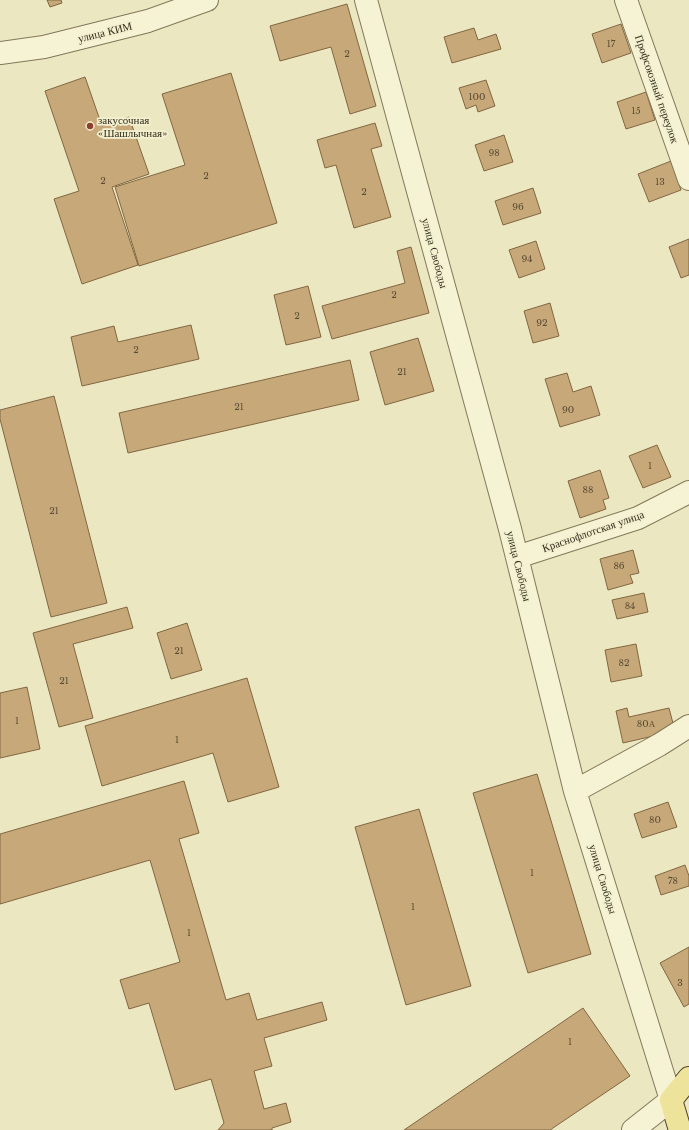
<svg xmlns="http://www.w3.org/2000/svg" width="689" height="1130" font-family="'Libre Baskerville',serif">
	<rect width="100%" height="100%" fill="#ebe7c1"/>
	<path fill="#c7a979" stroke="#816741" d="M 47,0 L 61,0 L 62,3 L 50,7 Z
		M 347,4 L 376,106 L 350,114 L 331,47 L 280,61 L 270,26 Z
		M 621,24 L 631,53 L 602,63 L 592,34 Z
		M 474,28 L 478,40 L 496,34 L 501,49 L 452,63 L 444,37 Z
		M 231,73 L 277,223 L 139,266 L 115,187 L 185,165 L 162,94 Z
		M 85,77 L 102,126 L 129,117 L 149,174 L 112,187 L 138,265 L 82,284 L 54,199 L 79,191 L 45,91 Z
		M 486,80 L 495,106 L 478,112 L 476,105 L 466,109 L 459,88 Z
		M 646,92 L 655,120 L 626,129 L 617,102 Z
		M 375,123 L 382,146 L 371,149 L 391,217 L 354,228 L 336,165 L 325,168 L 317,140 Z
		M 504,135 L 513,162 L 484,171 L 475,145 Z
		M 671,161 L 681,190 L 649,202 L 638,174 Z
		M 533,188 L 541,213 L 503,225 L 495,201 Z
		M 689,239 L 689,275 L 681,278 L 669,247 Z
		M 536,241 L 545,269 L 519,278 L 509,250 Z
		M 411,247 L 429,313 L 332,339 L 322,306 L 405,283 L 397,251 Z
		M 308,286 L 321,337 L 286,345 L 274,295 Z
		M 550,303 L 559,336 L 533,343 L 524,311 Z
		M 191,325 L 199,359 L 82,386 L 71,337 L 114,326 L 118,342 Z
		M 418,338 L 434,391 L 385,405 L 370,352 Z
		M 350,360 L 359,400 L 128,453 L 119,413 Z
		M 567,373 L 573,392 L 591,386 L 600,415 L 560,427 L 545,379 Z
		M 54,396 L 107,603 L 51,617 L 0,419 L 0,410 Z
		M 657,445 L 671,477 L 643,488 L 629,456 Z
		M 600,470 L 609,498 L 603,500 L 606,509 L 580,518 L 568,481 Z
		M 633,550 L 639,573 L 630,575 L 633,583 L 608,590 L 600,559 Z
		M 644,593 L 648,612 L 617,619 L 612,600 Z
		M 127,607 L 133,628 L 73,644 L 93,718 L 59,727 L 33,633 Z
		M 187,623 L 202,670 L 171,679 L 157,633 Z
		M 636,644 L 642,676 L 611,682 L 605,650 Z
		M 247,678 L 279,787 L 228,802 L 213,753 L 102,786 L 85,726 Z
		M 27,687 L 40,749 L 0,758 L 0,693 Z
		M 627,708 L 629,717 L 669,708 L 675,731 L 623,743 L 616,711 Z
		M 537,774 L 591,954 L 528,973 L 473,793 Z
		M 184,781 L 199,833 L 179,839 L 226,1000 L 249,993 L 257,1020 L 322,1002 L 327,1020 L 264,1038 L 272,1066 L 254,1071 L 264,1109 L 286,1103 L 291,1122 L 272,1128 L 272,1130 L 218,1130 L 224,1123 L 211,1079 L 175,1090 L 149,1003 L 129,1009 L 120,980 L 180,962 L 150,860 L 0,904 L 0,834 Z
		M 668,802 L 677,827 L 642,838 L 634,814 Z
		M 419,809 L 471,986 L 406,1005 L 355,827 Z
		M 685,865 L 689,876 L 689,886 L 661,895 L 655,876 Z
		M 689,947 L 689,1004 L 684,1007 L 660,963 Z
		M 583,1008 L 630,1076 L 550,1130 L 404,1130 Z"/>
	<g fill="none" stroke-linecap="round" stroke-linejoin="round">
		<defs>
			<path id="minor" d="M 366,0 L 510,529 L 575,791 L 671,1100 L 633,1130
				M 626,0 L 689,179
				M 0,53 L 44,47 L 148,21 L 207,0
				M 517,557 L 638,518 L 689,492
				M 575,791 L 659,745 L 689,726"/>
			<path id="major" d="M 680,1130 L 671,1100 L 689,1078"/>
		</defs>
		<use href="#minor" stroke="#83785a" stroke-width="24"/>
		<use href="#major" stroke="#51452e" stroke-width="24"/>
		<use href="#minor" stroke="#f6f3d4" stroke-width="22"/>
		<use href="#major" stroke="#ede39a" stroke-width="22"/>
	</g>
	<circle fill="#8f402d" stroke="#f3f0d0" stroke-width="1.5" cx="90" cy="126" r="4"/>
	<g text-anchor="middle" stroke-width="3.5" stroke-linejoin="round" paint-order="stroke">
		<g font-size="9" fill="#594c34">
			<text x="611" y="47">17</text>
			<text x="347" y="57">2</text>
			<text x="477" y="100">100</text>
			<text x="636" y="114">15</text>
			<text x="494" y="156">98</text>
			<text x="206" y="179">2</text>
			<text x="103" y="184">2</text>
			<text x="660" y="185">13</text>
			<text x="364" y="195">2</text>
			<text x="518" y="210">96</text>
			<text x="527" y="262">94</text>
			<text x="394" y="298">2</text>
			<text x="297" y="319">2</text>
			<text x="542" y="326">92</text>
			<text x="136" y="353">2</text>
			<text x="402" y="375">21</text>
			<text x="239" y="410">21</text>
			<text x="568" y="413">90</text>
			<text x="650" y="469">1</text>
			<text x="588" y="493">88</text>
			<text x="54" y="514">21</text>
			<text x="619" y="569">86</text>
			<text x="630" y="609">84</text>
			<text x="179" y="654">21</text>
			<text x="624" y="666">82</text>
			<text x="64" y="684">21</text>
			<text x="17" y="724">1</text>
			<text x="646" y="727">80А</text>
			<text x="177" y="743">1</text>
			<text x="655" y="823">80</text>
			<text x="532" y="876">1</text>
			<text x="673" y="884">78</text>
			<text x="413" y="910">1</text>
			<text x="189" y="936">1</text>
			<text x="680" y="986">3</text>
			<text x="570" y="1045">1</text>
		</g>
		<g font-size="11" fill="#342d1d" stroke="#f3f0d0">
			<text transform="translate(105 32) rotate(-14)" y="4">улица КИМ</text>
			<text transform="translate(657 89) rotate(71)" y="4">Профсоюзный переулок</text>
			<text transform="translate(435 253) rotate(75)" y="4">улица Свободы</text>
			<text transform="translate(593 531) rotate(-19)" y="4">Краснофлотская улица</text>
			<text transform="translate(519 566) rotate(76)" y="4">улица Свободы</text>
			<text transform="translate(603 879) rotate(73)" y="4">улица Свободы</text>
		</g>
		<g font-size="11" fill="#342d1d" stroke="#f3f0d0" text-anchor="start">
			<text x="98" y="124">закусочная<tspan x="98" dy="13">«Шашлычная»</tspan></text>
		</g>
	</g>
</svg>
